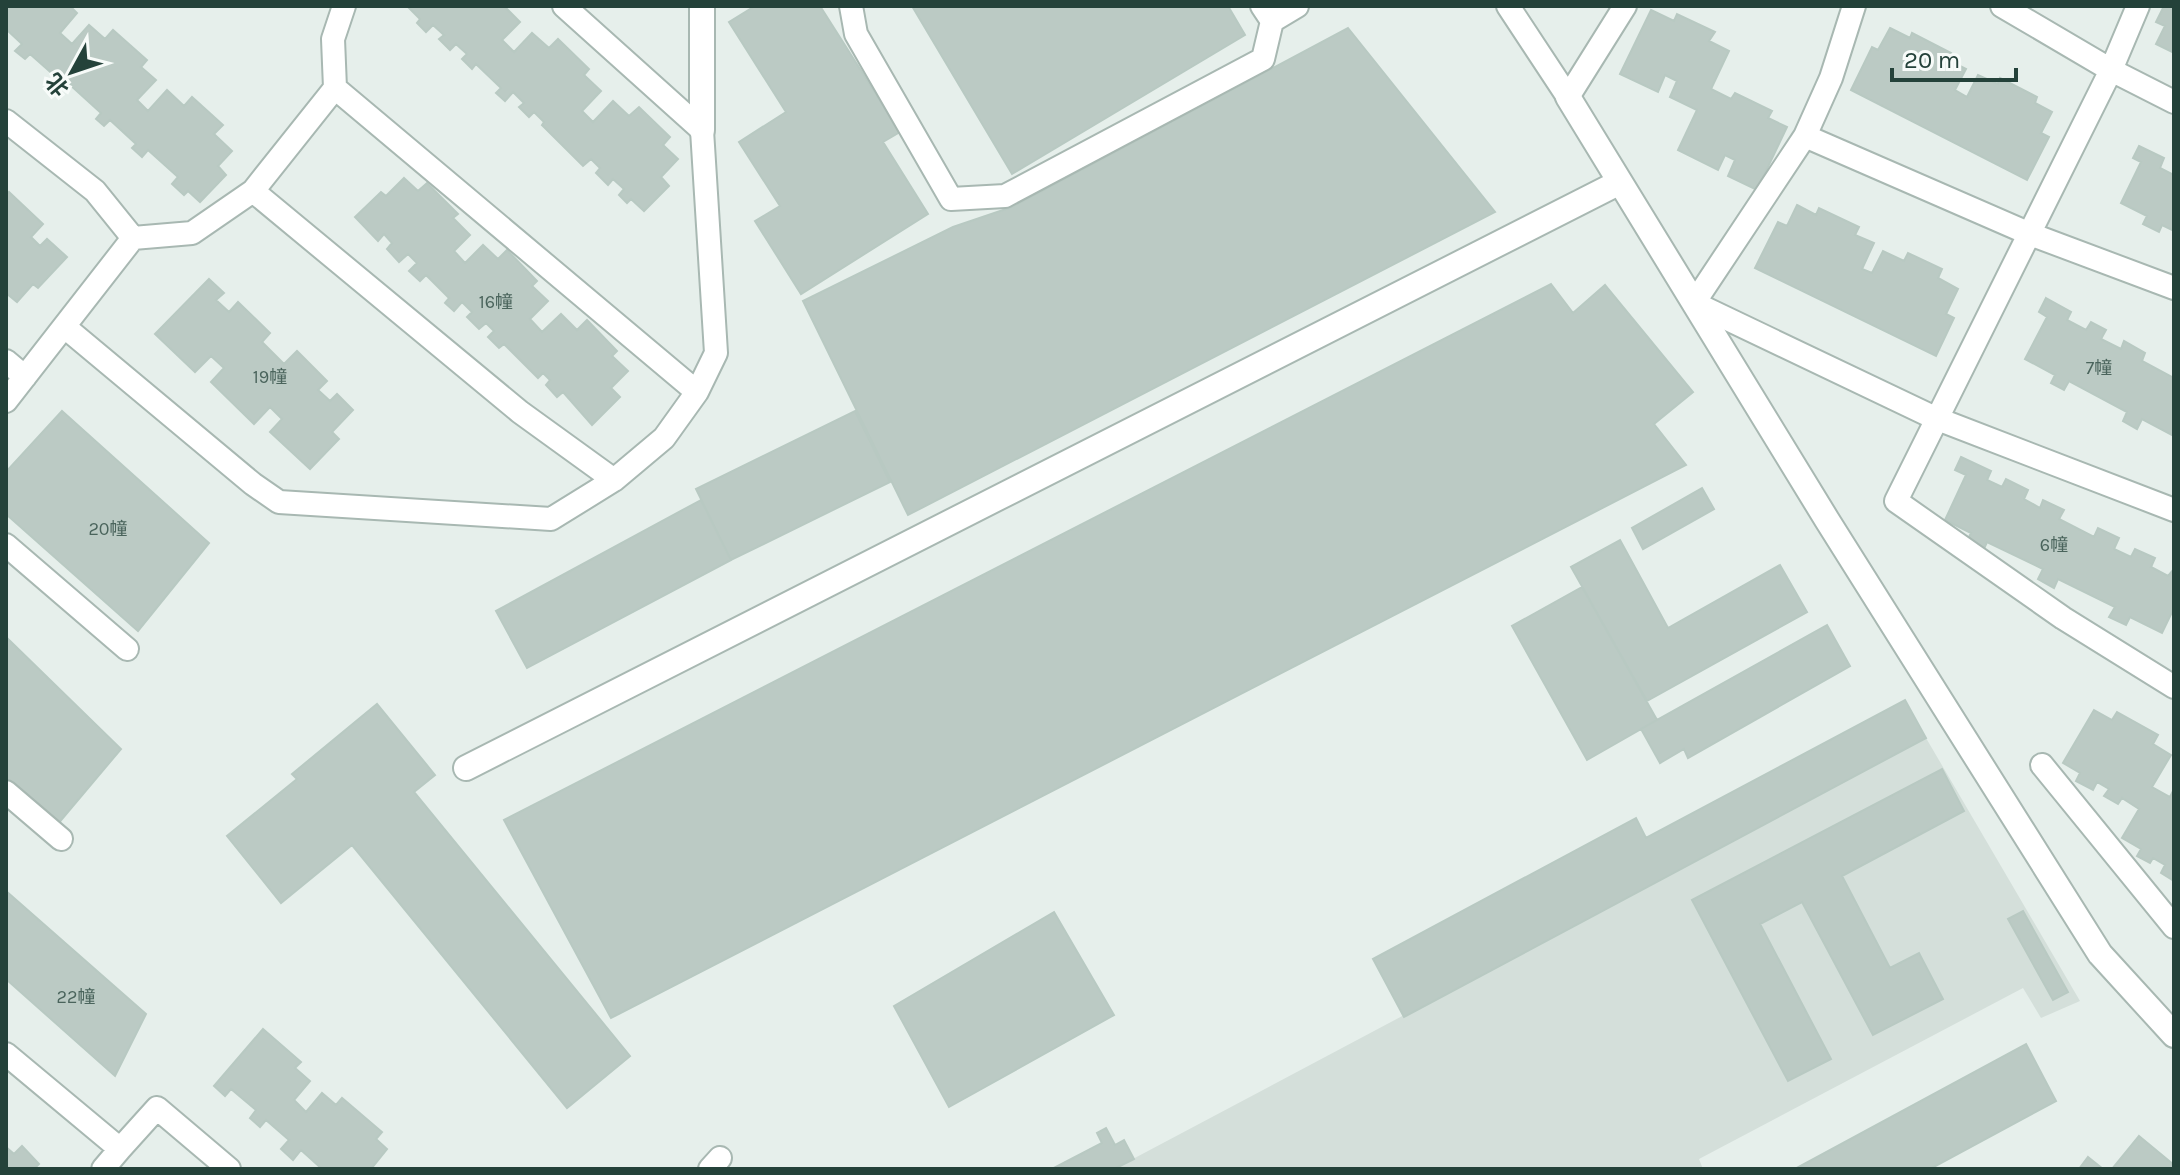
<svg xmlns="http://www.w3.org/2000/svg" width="2180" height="1175" font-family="Karla,'Noto Sans SC',sans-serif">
	<rect width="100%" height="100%" fill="#e6efeb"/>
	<path fill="#d4dfda" d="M 1926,738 L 2080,1001 L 2041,1018 L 2023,988 L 1699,1159 L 1703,1169 L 1114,1169 Z"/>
	<path fill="#bbcac4" stroke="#b8c9c2" stroke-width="2" d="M 6,6 L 70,6 L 77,13 L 60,33 L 72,44 L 89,25 L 105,39 L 113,30 L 147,60 L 141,67 L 156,80 L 137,100 L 148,111 L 167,90 L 184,106 L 192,97 L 223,125 L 214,134 L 232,151 L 218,166 L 226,175 L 200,202 L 188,191 L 184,195 L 172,184 L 178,177 L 148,150 L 142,157 L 132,148 L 136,144 L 110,120 L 104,126 L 96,119 L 101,113 L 68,83 L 62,90 L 52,81 L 56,77 L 30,54 L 25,59 L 15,51 L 22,44 L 6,29 Z
		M 407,6 L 504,6 L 520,22 L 502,40 L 514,52 L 532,33 L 549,48 L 558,39 L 589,69 L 584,75 L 601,91 L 582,111 L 593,122 L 613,101 L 629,116 L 639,107 L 670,137 L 663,145 L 678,159 L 661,177 L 669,186 L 644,211 L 631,199 L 627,203 L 619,195 L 624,189 L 613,179 L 608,185 L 596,173 L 600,168 L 591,159 L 583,166 L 542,125 L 544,122 L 534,112 L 529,117 L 519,107 L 524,103 L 513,92 L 505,101 L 496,93 L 501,88 L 476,64 L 472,69 L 462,59 L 467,54 L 456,44 L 450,50 L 439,39 L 444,35 L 433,25 L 426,32 L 417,23 L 420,19 Z
		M 755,6 L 820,6 L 900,132 L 883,142 L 928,214 L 801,294 L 755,221 L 780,206 L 739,142 L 786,112 L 729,22 Z
		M 912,6 L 1228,6 L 1245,35 L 1012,174 Z
		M 2164,6 L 2174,6 L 2174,53 L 2156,44 L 2165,26 L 2156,22 Z
		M 1651,10 L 1674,21 L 1677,14 L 1715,32 L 1709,41 L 1729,51 L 1711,89 L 1731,99 L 1735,93 L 1772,111 L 1768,118 L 1787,127 L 1757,190 L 1728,176 L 1735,160 L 1725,155 L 1718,170 L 1678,150 L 1697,110 L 1670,97 L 1677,81 L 1665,75 L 1658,92 L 1620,74 Z
		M 1348,28 L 1495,212 L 908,515 L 803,301 L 953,227 L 1012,207 Z
		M 1890,28 L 1910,38 L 1912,33 L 1951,53 L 1948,60 L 1966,69 L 1955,90 L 1967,97 L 1978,75 L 1998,84 L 2000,78 L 2037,97 L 2035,103 L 2052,112 L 2041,133 L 2049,137 L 2027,180 L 1851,90 L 1872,47 L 1878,50 Z
		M 2139,146 L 2164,158 L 2160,168 L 2174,175 L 2174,231 L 2162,225 L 2159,232 L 2143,224 L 2147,216 L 2121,203 L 2141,162 L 2133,158 Z
		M 404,178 L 418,191 L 427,183 L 458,214 L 453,218 L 470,235 L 454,251 L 465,263 L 483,245 L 498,259 L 507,250 L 537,281 L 532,286 L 548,301 L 530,319 L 542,332 L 561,314 L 577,330 L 587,320 L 617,351 L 612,356 L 628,371 L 611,388 L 620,397 L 592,425 L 563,392 L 557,397 L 546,385 L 550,380 L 543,373 L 538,378 L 504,344 L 499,348 L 488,337 L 494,331 L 486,323 L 479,329 L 467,317 L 472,312 L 462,302 L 454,311 L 445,303 L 449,298 L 426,275 L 420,281 L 409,271 L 417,263 L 408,254 L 399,262 L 387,249 L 392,243 L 384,234 L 378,241 L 355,217 L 381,192 L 386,196 Z
		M 9,192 L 43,224 L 31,237 L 40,246 L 47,239 L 67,257 L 38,288 L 33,284 L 17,302 L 6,293 L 6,195 Z
		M 1797,205 L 1816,215 L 1819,208 L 1859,227 L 1855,235 L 1874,243 L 1862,269 L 1872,273 L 1883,251 L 1904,261 L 1908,253 L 1942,269 L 1938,278 L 1958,289 L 1946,314 L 1954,318 L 1936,356 L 1755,268 L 1778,222 L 1787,226 Z
		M 209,279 L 224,293 L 216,300 L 229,312 L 238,302 L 270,333 L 262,342 L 284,364 L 297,351 L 327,381 L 318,390 L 330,401 L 337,394 L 353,410 L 332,432 L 339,439 L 310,469 L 270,432 L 282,419 L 270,407 L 254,424 L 211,382 L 224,368 L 211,356 L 195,372 L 155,334 Z
		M 1551,284 L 1573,313 L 1605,285 L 1693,392 L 1654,424 L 1686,465 L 611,1018 L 504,820 Z
		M 2046,298 L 2071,312 L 2067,320 L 2086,330 L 2091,322 L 2106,330 L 2101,339 L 2121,349 L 2124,341 L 2145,353 L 2142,361 L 2174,378 L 2174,436 L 2142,419 L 2137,429 L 2123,421 L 2127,412 L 2069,381 L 2064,390 L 2051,383 L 2055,375 L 2025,359 L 2047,317 L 2039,312 Z
		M 62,411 L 209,543 L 138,631 L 6,514 L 6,472 Z
		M 855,411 L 890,482 L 731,560 L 696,489 Z
		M 1961,457 L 1991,471 L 1987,480 L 2002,487 L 2006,479 L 2028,490 L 2024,499 L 2040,508 L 2043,500 L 2064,510 L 2059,519 L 2094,537 L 2098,528 L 2119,538 L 2114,549 L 2131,557 L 2135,549 L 2155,558 L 2151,567 L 2168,576 L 2174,569 L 2174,608 L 2162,633 L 2130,617 L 2126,625 L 2109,617 L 2115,607 L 2058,579 L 2054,588 L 2038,579 L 2043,569 L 1987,542 L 1984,549 L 1967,541 L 1971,533 L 1945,520 L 1966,475 L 1955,470 Z
		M 1702,488 L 1714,509 L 1643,549 L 1632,528 Z
		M 701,500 L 731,560 L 527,668 L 496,611 Z
		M 1620,540 L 1668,628 L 1780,565 L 1807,612 L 1647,701 L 1571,567 Z
		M 1582,587 L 1657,720 L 1587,760 L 1512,626 Z
		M 1827,625 L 1850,666 L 1688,758 L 1684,749 L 1660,763 L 1641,729 Z
		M 6,637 L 121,749 L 57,825 L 6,779 Z
		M 1905,700 L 1926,738 L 1404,1017 L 1373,959 L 1636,818 L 1646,838 Z
		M 377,704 L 435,775 L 414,792 L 630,1056 L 567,1108 L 352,845 L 281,903 L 227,836 L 297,779 L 292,774 Z
		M 2094,710 L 2112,720 L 2117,712 L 2158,735 L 2153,744 L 2171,755 L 2152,787 L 2170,797 L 2174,789 L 2174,881 L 2161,873 L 2165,865 L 2153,858 L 2150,863 L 2137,856 L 2141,849 L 2122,838 L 2139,809 L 2122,798 L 2118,804 L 2104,796 L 2109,789 L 2097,782 L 2093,790 L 2076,781 L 2080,773 L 2063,763 Z
		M 1942,769 L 1964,811 L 1842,876 L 1890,968 L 1919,953 L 1943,999 L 1873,1035 L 1802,902 L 1760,924 L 1831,1059 L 1788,1081 L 1692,900 Z
		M 6,891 L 146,1014 L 115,1076 L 6,979 Z
		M 2023,911 L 2068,992 L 2053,1000 L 2008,919 Z
		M 1054,912 L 1114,1015 L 949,1107 L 894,1006 Z
		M 263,1029 L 301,1062 L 295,1068 L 310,1081 L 294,1100 L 306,1112 L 322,1093 L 336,1105 L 342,1098 L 382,1132 L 376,1139 L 387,1149 L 371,1169 L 322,1169 L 301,1150 L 293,1160 L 281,1149 L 289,1140 L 266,1120 L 260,1127 L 250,1118 L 256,1110 L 231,1089 L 225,1096 L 214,1086 Z
		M 2026,1044 L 2056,1101 L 1930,1169 L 1795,1169 Z
		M 1106,1128 L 1115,1145 L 1124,1140 L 1134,1159 L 1114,1169 L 1052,1169 L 1102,1143 L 1097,1133 Z
		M 2139,1136 L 2174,1165 L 2174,1169 L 2112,1169 Z
		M 22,1146 L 39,1164 L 34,1169 L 6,1169 L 6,1147 L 14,1154 Z
		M 2088,1157 L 2103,1169 L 2079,1169 Z"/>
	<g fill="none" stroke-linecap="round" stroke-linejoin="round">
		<defs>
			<path id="lane" d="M 851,6 L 856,34 L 951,199 L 1005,196 L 1263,59 L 1272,21 L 1262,6
				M 1508,6 L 1568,97 L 1625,6
				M 1854,6 L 1831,78 L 1805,136 L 1694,303 L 1935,418 L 2174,510
				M 2002,6 L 2111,70 L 2174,102
				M 2138,6 L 2111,70 L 1896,501 L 2063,618 L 2174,687
				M 1272,21 L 1297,6
				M 335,88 L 697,392
				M 6,121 L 95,191 L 133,238
				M 1805,136 L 2030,234 L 2174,288
				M 253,191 L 520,412 L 614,480
				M 66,328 L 253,484 L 279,502 L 551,519 L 614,480 L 664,438 L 697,392 L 716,353 L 702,130 L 564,6
				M 6,361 L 25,377
				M 6,401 L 133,238 L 192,233 L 253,191 L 335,88 L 333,39 L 344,6
				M 6,545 L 127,649
				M 2042,765 L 2174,927
				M 6,792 L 61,839
				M 6,1054 L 120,1149 L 157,1108 L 229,1169
				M 103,1169 L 120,1149
				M 710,1169 L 720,1158"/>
			<path id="street" d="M 702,6 L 702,130
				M 1568,97 L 1827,520 L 2100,954 L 2174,1035
				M 466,768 L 1620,182"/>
		</defs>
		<use href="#lane" stroke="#a8b8b2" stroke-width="26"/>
		<use href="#street" stroke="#a8b8b2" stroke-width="28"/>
		<use href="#lane" stroke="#fff" stroke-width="22"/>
		<use href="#street" stroke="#fff" stroke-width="24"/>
	</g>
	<g text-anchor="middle" stroke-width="6" stroke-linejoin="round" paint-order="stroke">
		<g font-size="18" fill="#4a645c">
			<text x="496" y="308">16幢</text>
			<text x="2099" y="374">7幢</text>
			<text x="270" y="383">19幢</text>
			<text x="108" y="535">20幢</text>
			<text x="2054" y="551">6幢</text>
			<text x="76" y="1003">22幢</text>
		</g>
	</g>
	<rect width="2180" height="1175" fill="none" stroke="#24423a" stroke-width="16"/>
	<g transform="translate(72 72) rotate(230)" stroke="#f7fbf9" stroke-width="6" paint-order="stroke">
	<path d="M0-6L14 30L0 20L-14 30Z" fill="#24423a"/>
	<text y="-12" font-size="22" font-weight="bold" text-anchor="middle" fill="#24423a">北</text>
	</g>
	<path d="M1892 68v12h124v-12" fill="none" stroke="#24423a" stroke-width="4"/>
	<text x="1904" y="68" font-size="24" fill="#24423a" stroke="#f7fbf9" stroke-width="6" paint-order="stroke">20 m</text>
</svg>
